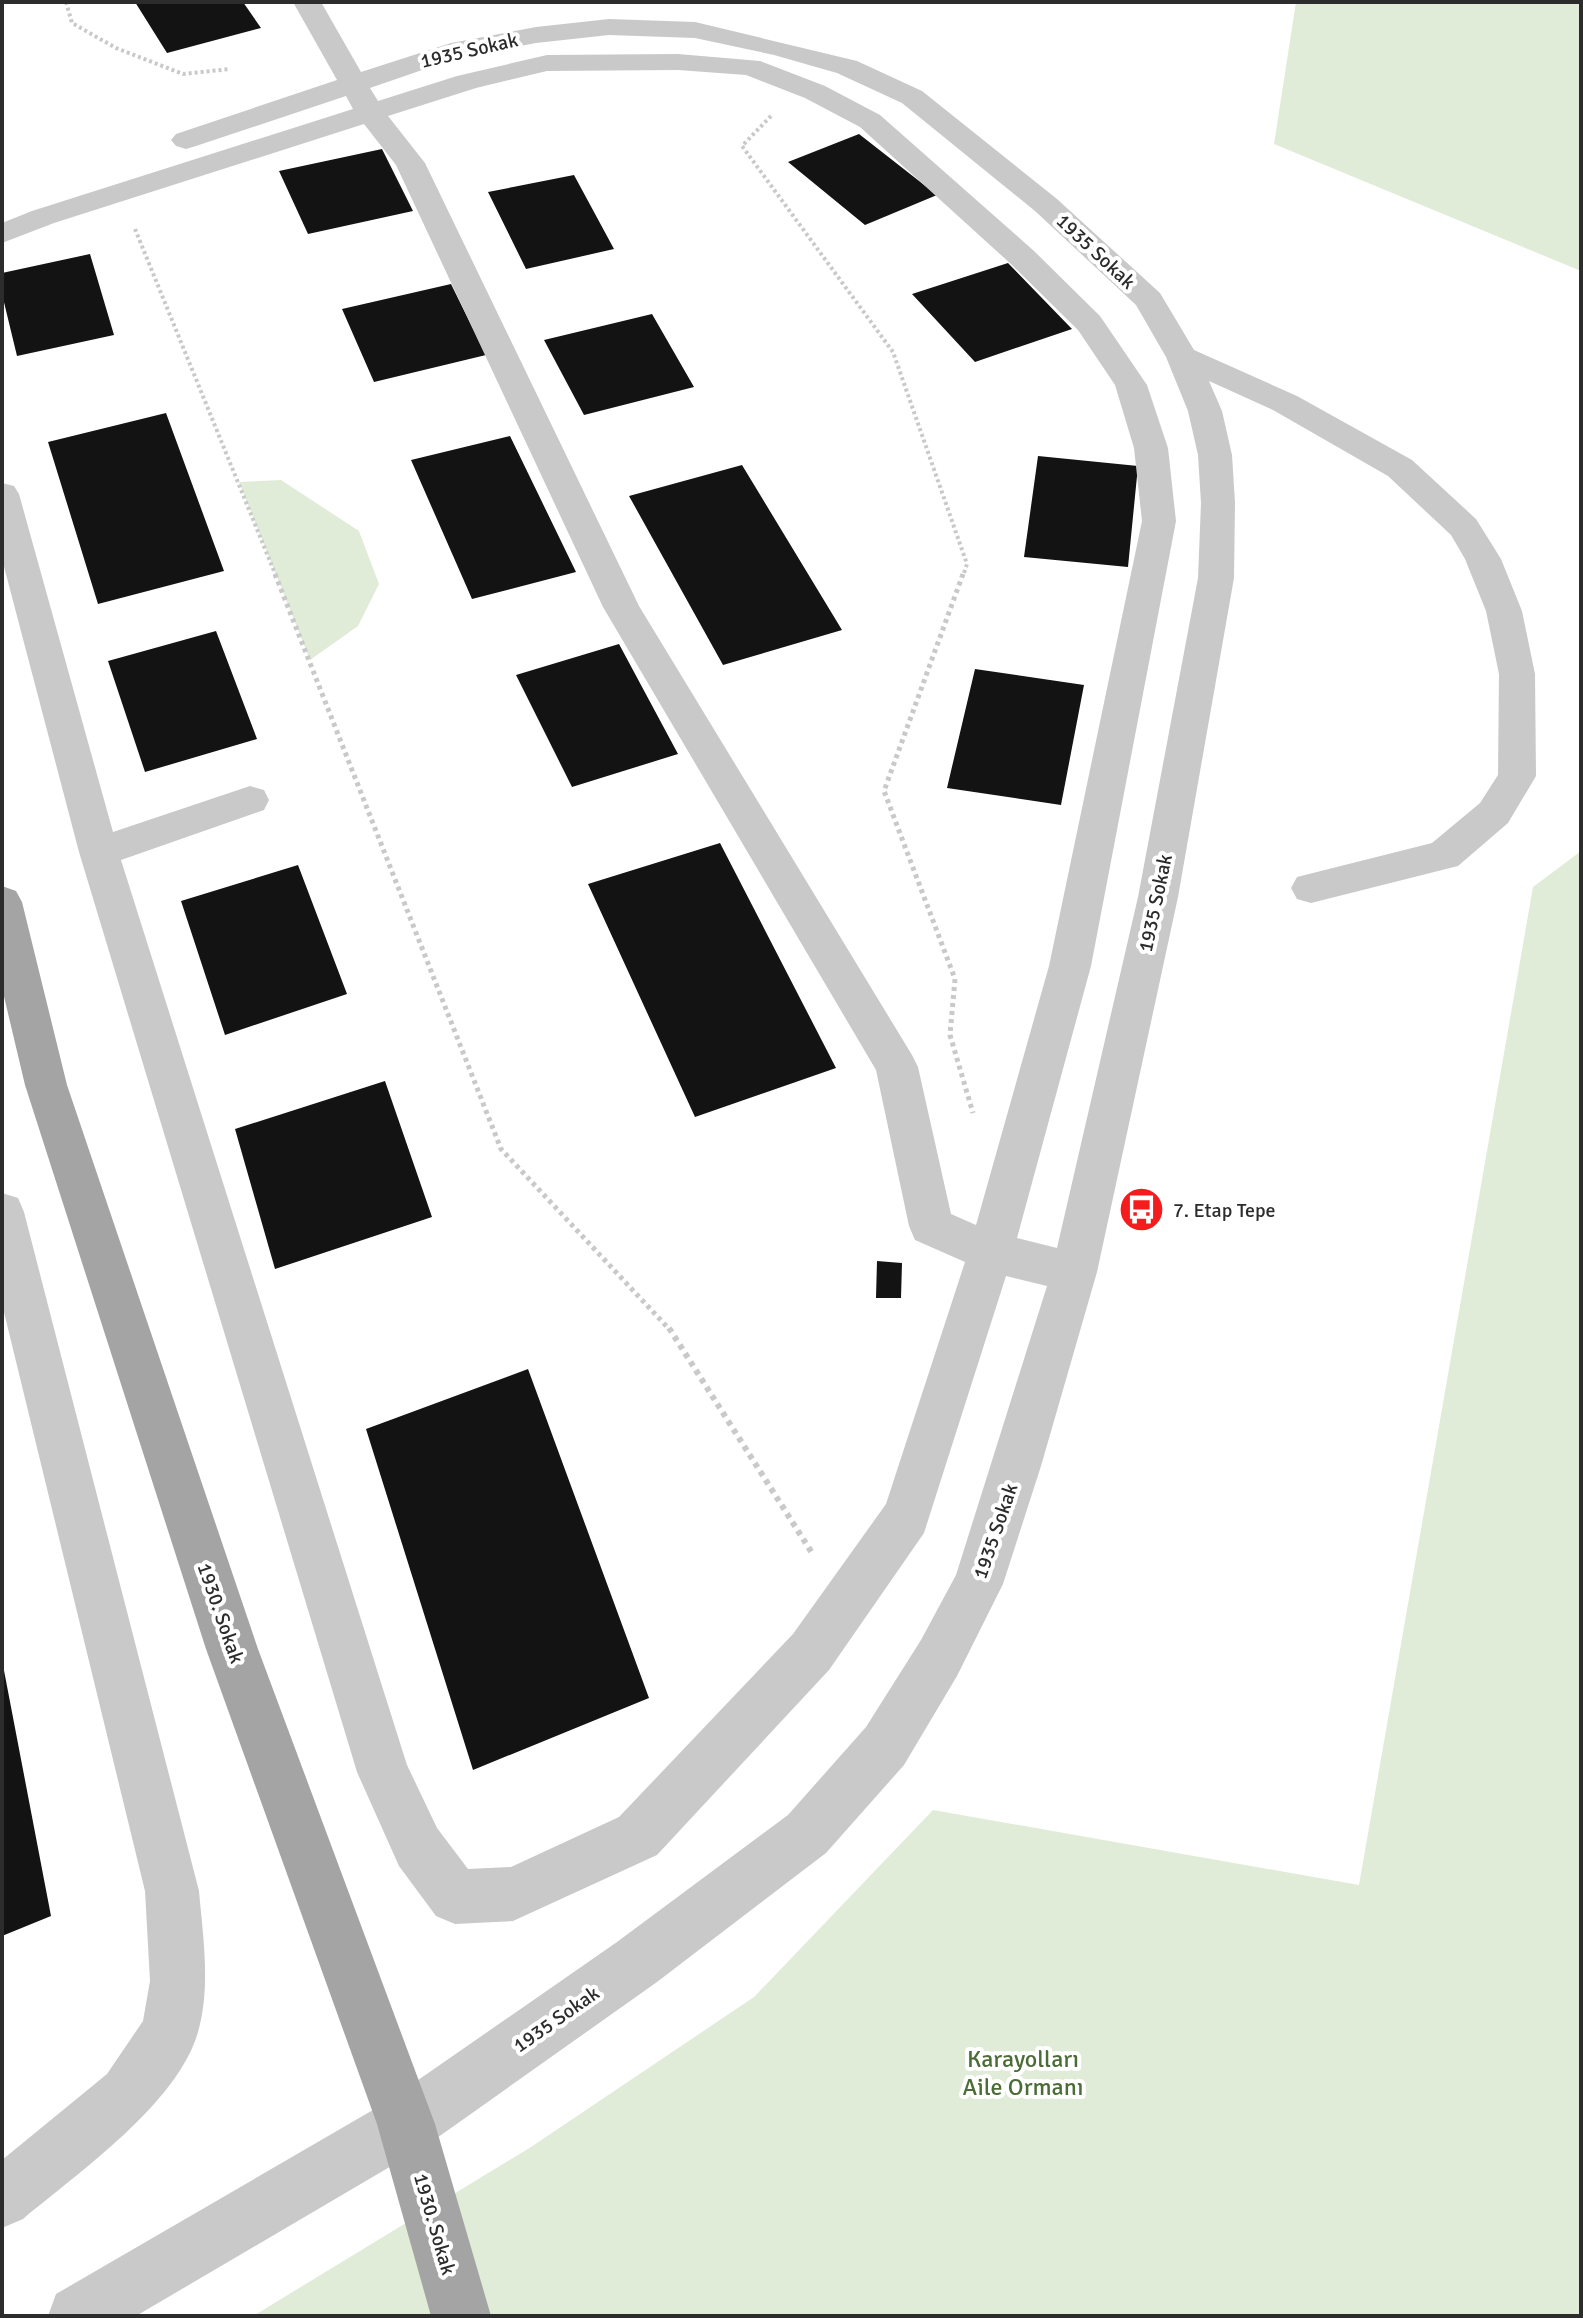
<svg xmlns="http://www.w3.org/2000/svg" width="1583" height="2318" font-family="Signika,sans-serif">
	<rect width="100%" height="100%" fill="#fff"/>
	<path fill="#e1ecd8" d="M 1296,2 L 1581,2 L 1581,271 L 1274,144 Z
		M 281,480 L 359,531 L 379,584 L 358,626 L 310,660 L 239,482 Z
		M 1581,851 L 1581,2316 L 253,2316 L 531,2147 L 754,1997 L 933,1810 L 1359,1885 L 1533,887 Z"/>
	<path fill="#131313" d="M 135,2 L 243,2 L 261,28 L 167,53 Z
		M 859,134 L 937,195 L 865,225 L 788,162 Z
		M 382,149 L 413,211 L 308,234 L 279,171 Z
		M 574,175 L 614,249 L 526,269 L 488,192 Z
		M 90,254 L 114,335 L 17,356 L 2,294 L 2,273 Z
		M 1008,263 L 1072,329 L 975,362 L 912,294 Z
		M 451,284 L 486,355 L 374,382 L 342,309 Z
		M 652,314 L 694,387 L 584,415 L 544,340 Z
		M 166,413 L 224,571 L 98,604 L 48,442 Z
		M 510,436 L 576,572 L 472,599 L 411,460 Z
		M 1038,456 L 1138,466 L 1128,567 L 1024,557 Z
		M 742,465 L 842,630 L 723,665 L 629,496 Z
		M 216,631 L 257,739 L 145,772 L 108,661 Z
		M 619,644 L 678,754 L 572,787 L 516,675 Z
		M 975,669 L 1084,685 L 1061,805 L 947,788 Z
		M 720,843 L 836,1068 L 695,1117 L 588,884 Z
		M 298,865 L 347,994 L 225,1035 L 181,901 Z
		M 385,1081 L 432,1217 L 275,1269 L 235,1129 Z
		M 877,1261 L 902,1263 L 901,1298 L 876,1298 Z
		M 528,1369 L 649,1698 L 473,1770 L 366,1429 Z
		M 2,1660 L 51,1916 L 2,1936 Z"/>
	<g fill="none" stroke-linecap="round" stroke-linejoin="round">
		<path stroke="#c9c9c9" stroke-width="4" stroke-dasharray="3 3" stroke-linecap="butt" d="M 66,2 L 72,23 L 116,48 L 183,74 L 230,69
			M 771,116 L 742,146 L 893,352 L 967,564 L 963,576
			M 135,229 L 276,576"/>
		<path stroke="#c9c9c9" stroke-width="5" stroke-dasharray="4 4" stroke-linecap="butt" d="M 275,574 L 501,1149 L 670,1330
			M 963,574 L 884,791 L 955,979 L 950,1035 L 973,1113"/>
		<path stroke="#c9c9c9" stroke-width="6" stroke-dasharray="5 5" stroke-linecap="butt" d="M 669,1328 L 812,1553"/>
		<path fill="#c9c9c9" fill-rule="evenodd" d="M 293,2 L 321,2 L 361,72 L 451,43 L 536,27 L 609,19 L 695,22 L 857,61 L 922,91 L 1057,199 L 1160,293 L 1194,350 L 1297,396 L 1412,460 L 1476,519 L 1501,559 L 1522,611 L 1535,674 L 1536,776 L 1508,823 L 1458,866 L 1311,903 L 1297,899 L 1291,888 L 1297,877 L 1432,843 L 1480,803 L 1498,775 L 1499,674 L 1486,611 L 1465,559 L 1451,535 L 1388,476 L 1273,410 L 1209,381 L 1222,411 L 1232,455 L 1235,503 L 1234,578 L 1178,897 L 1097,1272 L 1041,1466 L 1003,1584 L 957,1676 L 904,1765 L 826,1853 L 657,1982 L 427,2145 L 136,2316 L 48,2316 L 56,2294 L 385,2103 L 617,1942 L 788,1815 L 866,1727 L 921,1640 L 956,1575 L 1047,1286 L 1006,1276 L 924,1533 L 829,1670 L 657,1855 L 513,1921 L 455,1924 L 436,1916 L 399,1866 L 357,1772 L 79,852 L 2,559 L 2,483 L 14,486 L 19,494 L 113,832 L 250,786 L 264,790 L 269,800 L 264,810 L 121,860 L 407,1765 L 437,1828 L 468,1869 L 511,1867 L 619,1817 L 793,1634 L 886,1504 L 965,1262 L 915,1240 L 909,1226 L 876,1070 L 603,607 L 396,165 L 364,124 L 54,223 L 2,243 L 2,223 L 32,211 L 353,109 L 346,96 L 196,146 L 186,149 L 176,146 L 171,140 L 176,134 L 337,80 ZM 609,35 L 695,38 L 774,55 L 837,73 L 902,103 L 1035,211 L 1136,305 L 1166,357 L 1188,411 L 1198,455 L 1201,503 L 1198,578 L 1138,897 L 1057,1248 L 1017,1238 L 1091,966 L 1176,521 L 1168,448 L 1147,385 L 1100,316 L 1034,251 L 880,115 L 825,86 L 760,61 L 678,54 L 547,55 L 457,76 L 378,101 L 370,88 L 457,58 L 536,43 ZM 678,70 L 746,75 L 805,98 L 860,127 L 1012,265 L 1078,330 L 1115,385 L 1134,448 L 1142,521 L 1049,966 L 976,1225 L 951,1214 L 918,1067 L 912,1055 L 639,606 L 425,163 L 388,116 L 476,88 L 547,71 Z
			M 2,1193 L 18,1198 L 24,1212 L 199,1891 C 203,1937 211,1987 198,2032 C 178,2103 78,2173 23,2219 L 2,2228 L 2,2160 L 107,2074 L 143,2021 L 150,1981 L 145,1891 L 2,1304 Z"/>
		<path fill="#a4a4a4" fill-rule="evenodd" d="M 2,886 L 16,891 L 22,902 L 67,1085 L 258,1649 L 435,2124 L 491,2316 L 431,2316 L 377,2124 L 206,1649 L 25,1085 L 2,988 Z"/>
	</g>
	<defs>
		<symbol id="bus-disc" viewBox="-11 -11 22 22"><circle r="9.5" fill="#f51c1e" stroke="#fff"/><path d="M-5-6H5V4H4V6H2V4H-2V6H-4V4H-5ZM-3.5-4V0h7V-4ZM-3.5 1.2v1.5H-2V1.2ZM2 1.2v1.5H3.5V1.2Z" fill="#fff"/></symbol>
	</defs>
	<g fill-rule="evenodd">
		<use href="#bus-disc" x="1116" y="1184" width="51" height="51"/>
	</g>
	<g text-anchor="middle" stroke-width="8" stroke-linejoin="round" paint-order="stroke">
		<g font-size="20" fill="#2c2c2c" stroke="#fff">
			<text transform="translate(469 50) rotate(-13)" y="7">1935 Sokak</text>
			<text transform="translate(1096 251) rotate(43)" y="7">1935 Sokak</text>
			<text transform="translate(1155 903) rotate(-78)" y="7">1935 Sokak</text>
			<text transform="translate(995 1531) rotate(-71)" y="7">1935 Sokak</text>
			<text transform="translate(221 1613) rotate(71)" y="7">1930. Sokak</text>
			<text transform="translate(556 2019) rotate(-35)" y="7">1935 Sokak</text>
			<text transform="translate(435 2224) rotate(74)" y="7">1930. Sokak</text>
		</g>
		<g font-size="20" fill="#2c2c2c" stroke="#fff" text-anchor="start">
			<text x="1173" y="1217">7. Etap Tepe</text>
		</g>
		<g font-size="24" fill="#4b6c36" stroke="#fff">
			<text x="1023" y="2067">Karayolları<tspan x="1023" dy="28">Aile Ormanı</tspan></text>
		</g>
	</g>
	<rect width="1583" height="2318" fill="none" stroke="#2c2c2c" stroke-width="8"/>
</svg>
